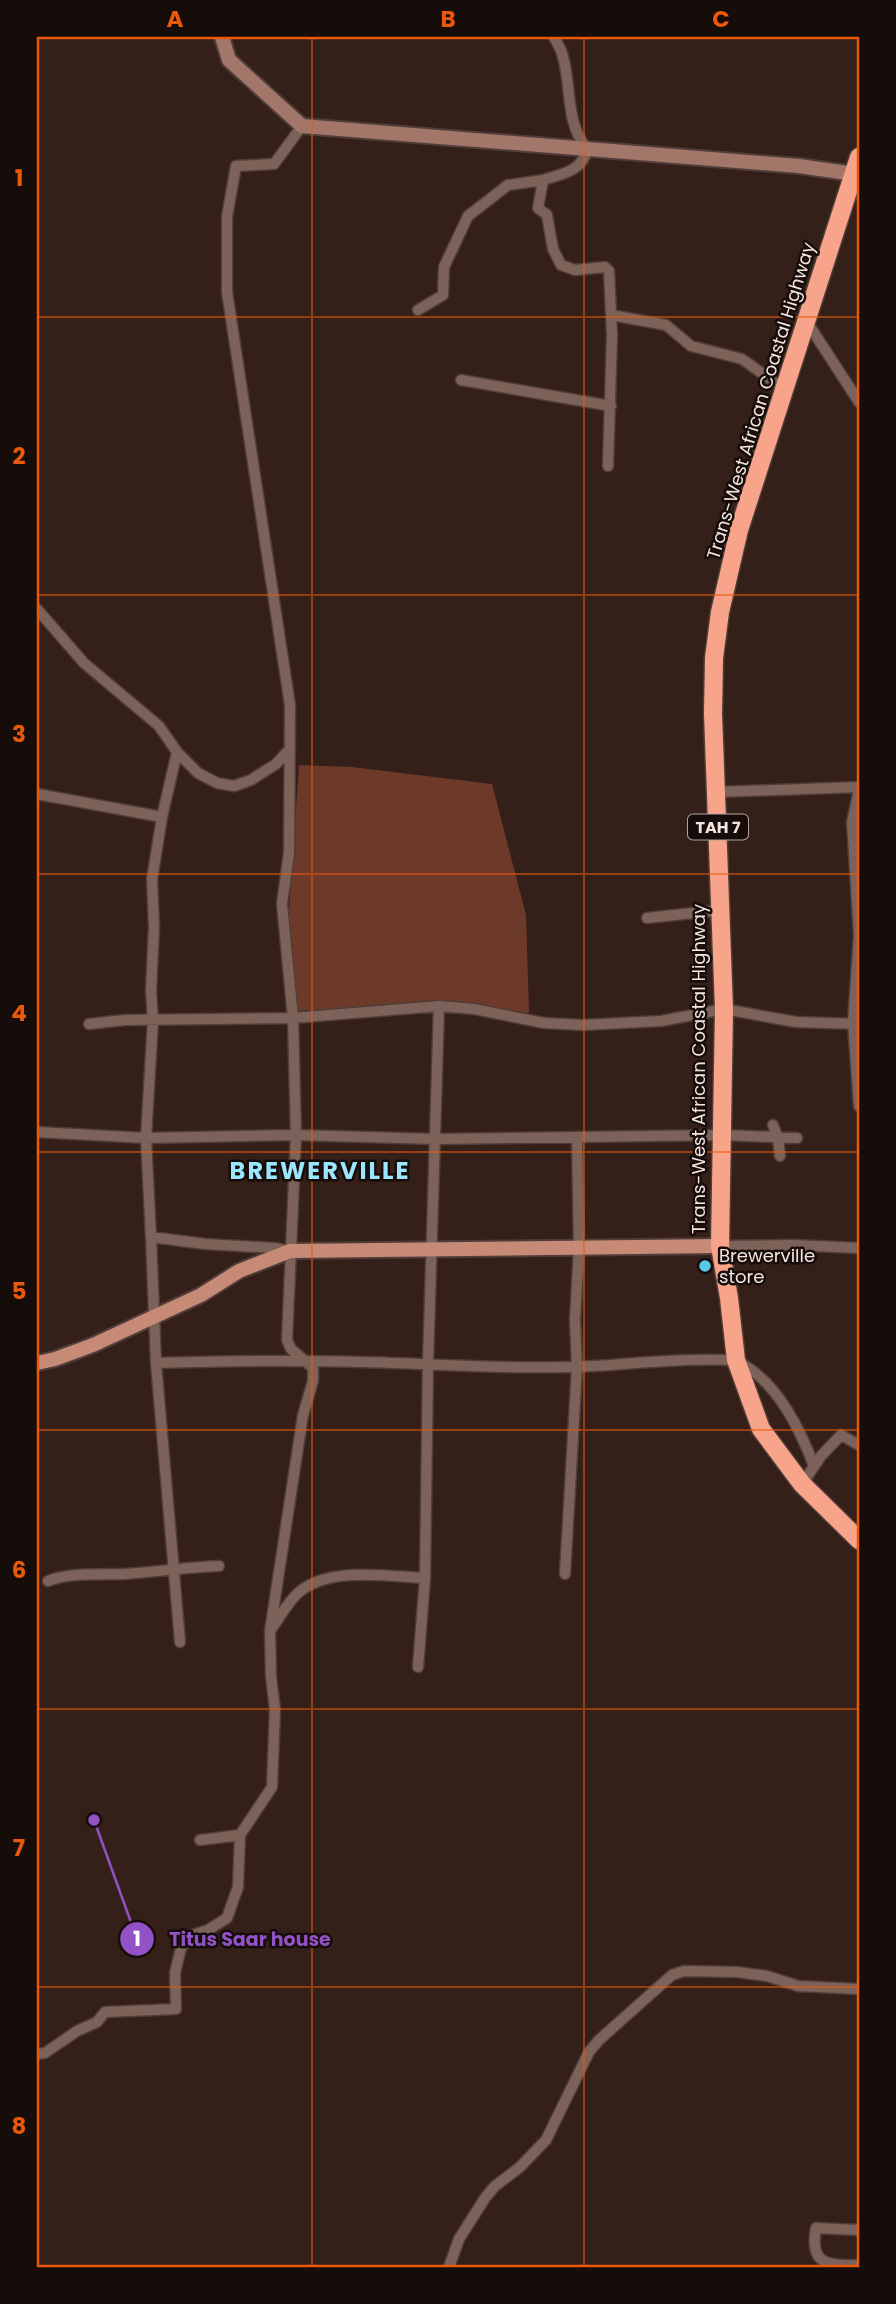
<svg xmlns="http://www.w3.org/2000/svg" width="896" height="2304" font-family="Poppins,sans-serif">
	<rect width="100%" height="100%" fill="#351f19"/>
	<path fill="#6d3929" d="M 299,765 L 352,767 L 492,784 L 526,915 L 529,1013 L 454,1002 L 297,1011 L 289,911 Z"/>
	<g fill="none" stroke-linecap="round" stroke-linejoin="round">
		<defs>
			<path id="street" d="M 554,37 C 557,43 562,50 563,57 C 572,89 565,122 587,149 C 583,171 562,174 543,180 L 538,208 L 547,215 L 553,249 L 561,265 L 575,270 L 605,267 L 609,271 L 612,335 L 608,466
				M 418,310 L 443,295 L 444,267 L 468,216 L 508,185 L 543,180
				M 611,315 L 666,325 L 691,346 L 742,359 L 784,389
				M 807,322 L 859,402
				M 461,380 L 611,406
				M 37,609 L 84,663 L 159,726 L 177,752 L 198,773 L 217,783 L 234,786 L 251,780 L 276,764 L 290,749
				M 177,752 L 162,817 L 152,879 L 154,927 L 151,991 L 153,1020 L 146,1138 L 151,1237 L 205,1244 L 275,1248 L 289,1251
				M 859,790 L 852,822 L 859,935 L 853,1023 L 859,1106
				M 717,792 L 859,787
				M 37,794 L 162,817
				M 647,918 L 721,910
				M 89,1024 L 125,1020 L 293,1018 L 439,1006 L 474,1009 L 544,1023 L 583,1025 L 661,1021 L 724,1009 L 796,1022 L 859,1024
				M 773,1125 L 778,1138 L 780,1156
				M 37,1132 L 146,1138 L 296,1135 L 435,1139 L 723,1135 L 797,1138
				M 151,1237 L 156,1363 C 225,1361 294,1360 363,1362 C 445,1364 529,1371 611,1365 C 631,1363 725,1356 738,1362 C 776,1380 800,1429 814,1466
				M 720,1246 L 792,1245 L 859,1248
				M 156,1363 L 180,1642
				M 802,1484 L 821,1456 L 841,1435 L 859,1445
				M 565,1574 L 577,1367 L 575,1320 L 579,1248 L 577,1137
				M 48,1581 C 72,1572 99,1575 125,1574 C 156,1572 187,1567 219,1566
				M 272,1628 C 280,1617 288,1602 298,1593 C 328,1566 387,1576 425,1578
				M 418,1667 L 425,1578 L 428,1364 L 439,1006
				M 200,1840 L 240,1835
				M 37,2054 L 45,2053 L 77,2031 L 97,2022 L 105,2012 L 176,2009 L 175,1973 L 181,1948 L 190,1936 L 208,1930 L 227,1918 L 238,1887 L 240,1835 L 272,1787 L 275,1709 L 271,1677 L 270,1631 L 303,1415 L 313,1381 L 313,1368 L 291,1349 L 287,1340 L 296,1135 L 293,1018 L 282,904 L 289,853 L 290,705 L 227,292 L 227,217 L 236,166 L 274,164 L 302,126
				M 859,2230 L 816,2228 C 809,2265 828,2266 859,2265
				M 449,2267 L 459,2239 L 485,2198 L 495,2186 L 520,2167 L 546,2140 L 589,2052 L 599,2040 L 672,1975 L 684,1971 L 737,1972 L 767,1976 L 798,1986 L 859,1989"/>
			<path id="secondary" d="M 222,37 L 229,60 L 302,126 L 799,166 L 854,174"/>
			<path id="primary" d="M 37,1363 L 55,1359 L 93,1345 L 201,1295 L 239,1271 L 290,1251 L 720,1246"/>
			<path id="highway" d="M 859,157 L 739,530 L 720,612 L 714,658 L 713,714 L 724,1009 L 720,1246 L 729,1298 L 736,1360 L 761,1429 L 802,1484 L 859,1540"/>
		</defs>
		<use href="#street" stroke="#503d39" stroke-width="13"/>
		<use href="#secondary" stroke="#503d39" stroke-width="18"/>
		<use href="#primary" stroke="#503d39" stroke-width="18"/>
		<use href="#highway" stroke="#503d39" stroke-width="21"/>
		<use href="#street" stroke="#7d625a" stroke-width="10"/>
		<use href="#secondary" stroke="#a27668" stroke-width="14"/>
		<use href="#primary" stroke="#c68a77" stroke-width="14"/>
		<use href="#highway" stroke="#f7a48a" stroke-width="18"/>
	</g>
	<path fill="none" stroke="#e8590c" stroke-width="2" stroke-opacity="0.55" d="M 312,37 L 312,2267M 584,37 L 584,2267M 37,317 L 859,317M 37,595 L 859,595M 37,874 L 859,874M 37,1152 L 859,1152M 37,1430 L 859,1430M 37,1709 L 859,1709M 37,1987 L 859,1987"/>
	<circle fill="#5ac8e5" stroke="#160c09" stroke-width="2.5" cx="705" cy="1266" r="7"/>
	<g text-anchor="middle" stroke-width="5" stroke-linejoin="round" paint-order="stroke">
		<rect fill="#160c09" stroke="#b1a3a0" stroke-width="2" x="688" y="814.5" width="60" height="25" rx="5"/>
		<g font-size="16" font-weight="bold" fill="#f4e4e0">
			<text x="718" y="833">TAH 7</text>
		</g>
		<g font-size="18" fill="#f4e4e0" stroke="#160c09">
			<text transform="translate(761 401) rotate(-73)" y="6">Trans-West African Coastal Highway</text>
			<text transform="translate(699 1069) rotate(-90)" y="6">Trans-West African Coastal Highway</text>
		</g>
		<g font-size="18" fill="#f4e4e0" stroke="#160c09" text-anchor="start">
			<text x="719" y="1262">Brewerville<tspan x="719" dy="21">store</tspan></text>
		</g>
		<g font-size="24" font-weight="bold" letter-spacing="2" fill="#9be6fc" stroke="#160c09">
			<text x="320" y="1179">BREWERVILLE</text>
		</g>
	</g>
	<path fill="none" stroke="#9351c6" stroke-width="2.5" d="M94 1820L137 1939"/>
	<g fill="#9351c6" stroke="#160c09" stroke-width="2.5">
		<circle cx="94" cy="1820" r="7"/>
		<circle cx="137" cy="1939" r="18"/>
	</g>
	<g font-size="21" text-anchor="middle" font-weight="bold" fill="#fff">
		<text x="137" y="1946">1</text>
	</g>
	<g font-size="19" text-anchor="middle" font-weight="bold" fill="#9351c6" stroke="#160c09" stroke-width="5" stroke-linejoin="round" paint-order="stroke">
		<text x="250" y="1946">Titus Saar house</text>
	</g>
	<rect width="896" height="2304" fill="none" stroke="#160c09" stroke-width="77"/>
	<rect x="38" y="38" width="820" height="2228" fill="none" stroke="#e8590c" stroke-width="2.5"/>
	<g font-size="23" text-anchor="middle" font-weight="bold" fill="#e8590c">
		<text x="175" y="27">A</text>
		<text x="448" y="27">B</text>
		<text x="721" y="27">C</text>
		<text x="19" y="186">1</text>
		<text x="19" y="464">2</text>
		<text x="19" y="742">3</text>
		<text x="19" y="1021">4</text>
		<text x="19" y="1299">5</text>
		<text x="19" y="1578">6</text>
		<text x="19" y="1856">7</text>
		<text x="19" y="2134">8</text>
	</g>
</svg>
